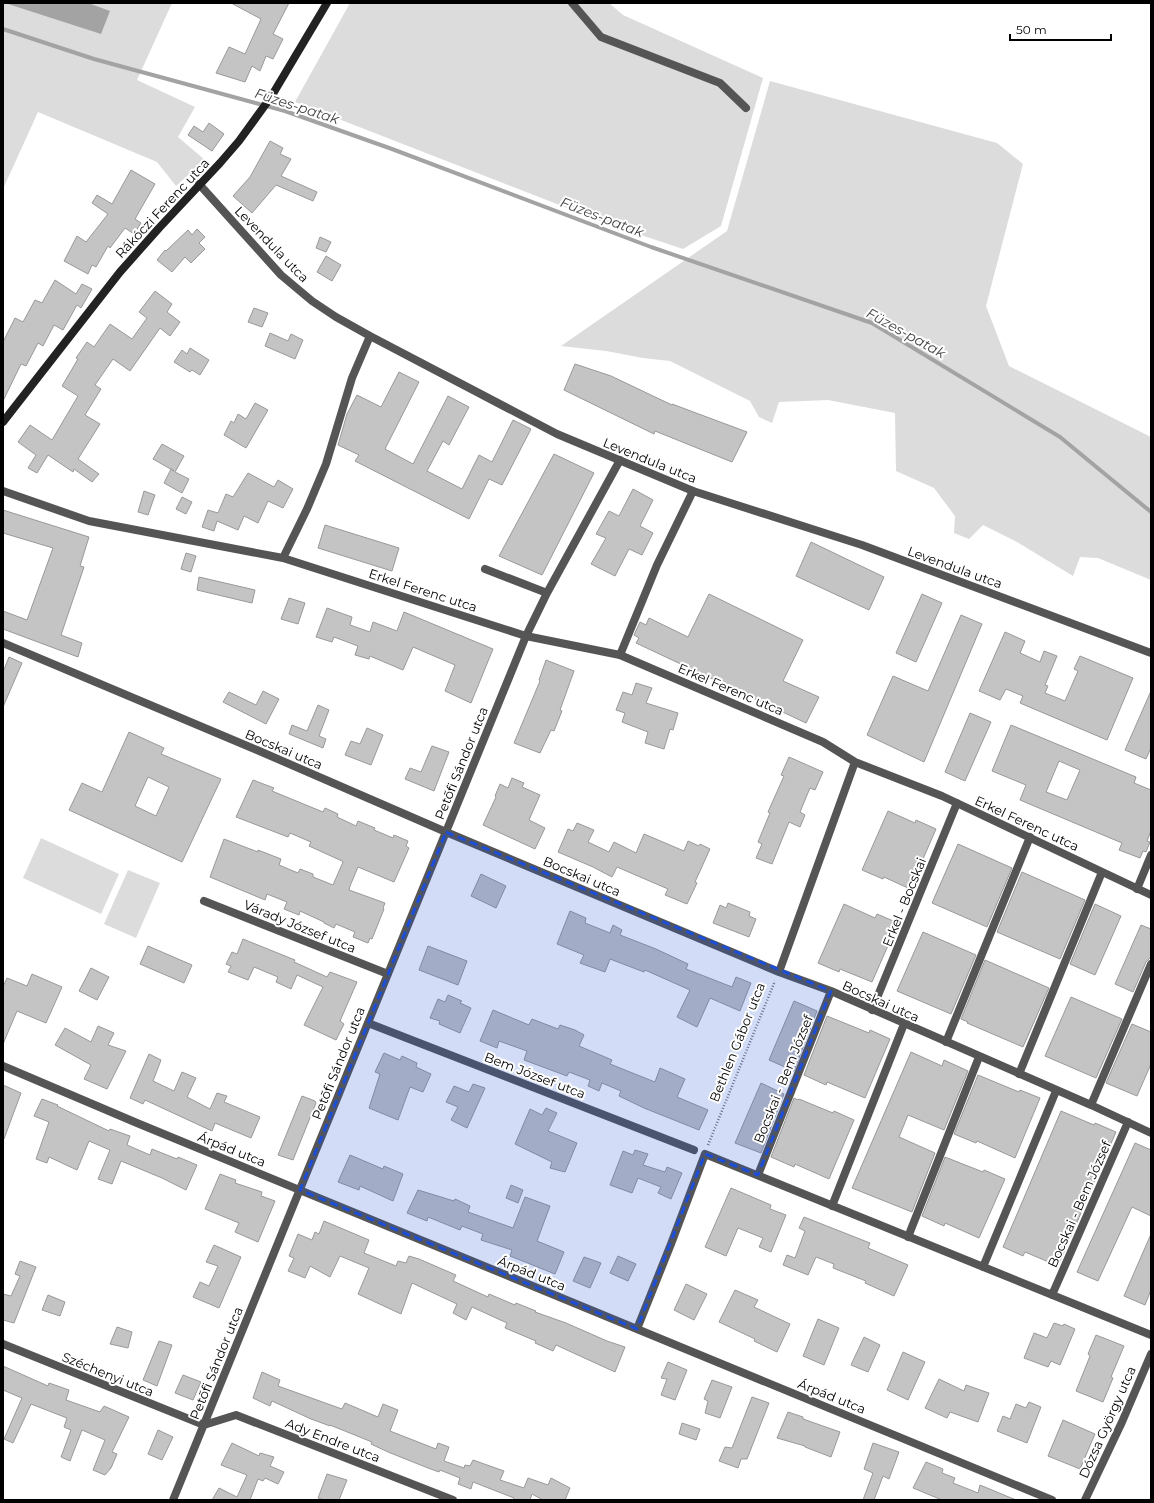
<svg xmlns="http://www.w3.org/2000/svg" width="1154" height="1503" font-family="Montserrat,sans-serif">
	<rect width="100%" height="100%" fill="#fff"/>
	<path fill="#dcdcdc" d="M 3,3 L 172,3 L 137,80 L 195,107 L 178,137 L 205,160 L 176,186 L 157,162 L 38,112 L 3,189 Z
		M 350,3 L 609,3 L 623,15 L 763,78 L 721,226 L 683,249 L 611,225 L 295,102 Z
		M 770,81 L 997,143 L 1023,164 L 986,306 L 1009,366 L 1151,437 L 1151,580 L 1098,558 L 1080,557 L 1073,576 L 1017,542 L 983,525 L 969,539 L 954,533 L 955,516 L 934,488 L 896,471 L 895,413 L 828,400 L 779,402 L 772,423 L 759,417 L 750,401 L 670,361 L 643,358 L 606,351 L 561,346 L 727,231 Z
		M 41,838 L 119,874 L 101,914 L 23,878 Z
		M 128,870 L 160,883 L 136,938 L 104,924 Z"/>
	<path fill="#a3a3a3" d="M 5,3 L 88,3 L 110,11 L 101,34 Z"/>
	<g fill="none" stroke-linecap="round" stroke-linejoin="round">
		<path stroke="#a3a3a3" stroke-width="4" d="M 3,29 L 94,59 L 285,111 L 392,149 L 651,247 L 872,323 L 1060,437 L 1151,512"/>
	</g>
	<path fill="#c4c4c4" stroke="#999" fill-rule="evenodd" d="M 231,3 L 289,3 L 273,34 L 283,39 L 273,59 L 266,56 L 260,71 L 252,66 L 245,82 L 216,73 L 229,47 L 245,54 L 261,19 Z
		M 209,123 L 224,134 L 212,151 L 188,135 L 194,126 L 203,132 Z
		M 270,141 L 283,148 L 280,154 L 291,159 L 281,176 L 317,192 L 313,201 L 276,185 L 252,213 L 233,196 L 250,177 Z
		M 131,170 L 155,184 L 135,219 L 141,223 L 134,234 L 125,228 L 110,248 L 108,246 L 96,267 L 92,265 L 88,274 L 64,261 L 77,236 L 86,242 L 108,214 L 92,203 L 97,195 L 112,204 Z
		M 197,229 L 205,237 L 199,243 L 205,249 L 191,263 L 185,257 L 172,272 L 157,260 L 165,250 L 166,251 L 188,230 L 192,235 Z
		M 320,237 L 331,242 L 326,252 L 316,248 Z
		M 326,256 L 341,265 L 332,281 L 317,272 Z
		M 55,280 L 76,294 L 82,284 L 92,289 L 81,308 L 77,305 L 63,330 L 54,325 L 43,346 L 38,343 L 26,366 L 21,364 L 3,401 L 3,342 L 15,318 L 23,322 L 35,300 L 42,303 Z
		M 155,291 L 172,304 L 167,312 L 180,322 L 170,336 L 160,328 L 130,371 L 113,359 L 95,385 L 101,389 L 85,415 L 100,424 L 78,459 L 99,474 L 92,482 L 74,469 L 73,472 L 48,455 L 37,473 L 28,468 L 36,455 L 18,442 L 30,425 L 52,440 L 78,396 L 62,386 L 78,359 L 76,358 L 87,342 L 94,347 L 110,324 L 132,339 L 147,318 L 139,312 Z
		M 254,308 L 268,313 L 262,327 L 248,322 Z
		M 270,333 L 288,341 L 291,334 L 303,340 L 295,359 L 265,346 Z
		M 190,348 L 209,360 L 200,375 L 192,370 L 190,372 L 174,362 L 182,350 L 187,354 Z
		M 575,364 L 611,376 L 672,405 L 672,404 L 747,432 L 732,462 L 655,431 L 654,434 L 564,390 Z
		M 399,372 L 419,382 L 385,449 L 413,464 L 448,396 L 469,407 L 449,445 L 443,441 L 427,471 L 462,489 L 479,455 L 492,462 L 513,420 L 531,429 L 502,485 L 489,479 L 469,519 L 355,461 L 359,455 L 338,445 L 347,414 L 357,395 L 381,407 Z
		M 255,403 L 268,410 L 246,448 L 224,435 L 231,421 L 234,423 L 238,414 L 246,419 Z
		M 162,444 L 184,456 L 175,472 L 189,479 L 182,493 L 164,483 L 171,469 L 174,471 L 153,459 Z
		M 554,454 L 594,473 L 542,575 L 499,556 Z
		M 248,473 L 274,487 L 278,480 L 293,489 L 283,508 L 268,501 L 258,523 L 244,516 L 238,530 L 217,521 L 214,531 L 202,527 L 208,510 L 218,513 L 226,494 L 233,497 Z
		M 633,489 L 653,500 L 640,526 L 653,533 L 642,555 L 629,549 L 615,576 L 591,564 L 606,538 L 596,534 L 609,511 L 619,516 Z
		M 144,491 L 155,495 L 148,515 L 138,512 Z
		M 182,497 L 192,502 L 186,514 L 176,509 Z
		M 3,510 L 89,537 L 80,566 L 84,567 L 61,635 L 82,643 L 78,657 L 3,629 L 3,611 L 27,620 L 53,548 L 3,533 Z
		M 325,525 L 399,548 L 392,571 L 318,548 Z
		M 811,542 L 884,577 L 869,610 L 796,576 Z
		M 186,553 L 196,556 L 191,572 L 181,569 Z
		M 199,577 L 255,590 L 252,603 L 197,590 Z
		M 709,594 L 803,640 L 783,681 L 819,697 L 806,723 L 636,643 L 639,638 L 634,635 L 640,622 L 646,625 L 649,618 L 688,637 Z
		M 922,594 L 942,603 L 916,662 L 896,653 Z
		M 289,598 L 305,603 L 298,624 L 281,619 Z
		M 327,608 L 352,617 L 350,625 L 370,632 L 373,622 L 397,631 L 404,612 L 493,649 L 471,703 L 445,691 L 455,665 L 413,647 L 403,670 L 370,656 L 369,659 L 355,655 L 358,646 L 334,637 L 332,642 L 316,637 Z
		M 961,615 L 982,624 L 924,762 L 867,735 L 893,676 L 928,691 Z
		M 1005,632 L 1025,641 L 1020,653 L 1040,662 L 1044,651 L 1057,656 L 1045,685 L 1048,686 L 1045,693 L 1065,701 L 1078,671 L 1074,669 L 1080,656 L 1133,678 L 1107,740 L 1020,703 L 1023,696 L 1006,689 L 1000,700 L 979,691 Z
		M 9,657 L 22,663 L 3,707 L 3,672 Z
		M 546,660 L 574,671 L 560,710 L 562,711 L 554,731 L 551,730 L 540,753 L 514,743 L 540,681 L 539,680 Z
		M 636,683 L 652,688 L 646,703 L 678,713 L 673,730 L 670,729 L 664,749 L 645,743 L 648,732 L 622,722 L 625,713 L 616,710 L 623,692 L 632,695 Z
		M 263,691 L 279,699 L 266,724 L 223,702 L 229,692 L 256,705 Z
		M 1151,691 L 1151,748 L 1146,759 L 1125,750 Z
		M 318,705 L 329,710 L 319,736 L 326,739 L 323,748 L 289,734 L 292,725 L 307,731 Z
		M 970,713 L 991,722 L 965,781 L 945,772 Z
		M 1011,725 L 1136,777 L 1134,783 L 1151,790 L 1151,831 L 1147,841 L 1150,842 L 1146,852 L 1143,851 L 1140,858 L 1119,850 L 1122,843 L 1020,800 L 1026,785 L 992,771 ZM 1059,761 L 1080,770 L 1067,800 L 1046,792 Z
		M 367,728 L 383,735 L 371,765 L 345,755 L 351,741 L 360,744 Z
		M 129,732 L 164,748 L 161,754 L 221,779 L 182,862 L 69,810 L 82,783 L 102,792 ZM 148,777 L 169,787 L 156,816 L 135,806 Z
		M 432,746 L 449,752 L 434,791 L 405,779 L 410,768 L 421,772 Z
		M 789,757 L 823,772 L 815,790 L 810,788 L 800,812 L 805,815 L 800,827 L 789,822 L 772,864 L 756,858 L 762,844 L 758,842 L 770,813 L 768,812 L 784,776 L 781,775 Z
		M 512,778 L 524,783 L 522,787 L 540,795 L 529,820 L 545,828 L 535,849 L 483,825 L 496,797 L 495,796 L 500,784 L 508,788 Z
		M 253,780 L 274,788 L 272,791 L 323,812 L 325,808 L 338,814 L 337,817 L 356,826 L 358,821 L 375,828 L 374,830 L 393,838 L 394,835 L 408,841 L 406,846 L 409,848 L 394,882 L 358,867 L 350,886 L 349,890 L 385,903 L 383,908 L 384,909 L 372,939 L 370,938 L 368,943 L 353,937 L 355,932 L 336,924 L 334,928 L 324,923 L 324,922 L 300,911 L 299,915 L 284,909 L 287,902 L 267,894 L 265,900 L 210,877 L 224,839 L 258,852 L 258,850 L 281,859 L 279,865 L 298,873 L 300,869 L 313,874 L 313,877 L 333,885 L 343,862 L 342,861 L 309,846 L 311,842 L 290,833 L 288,837 L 236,817 Z
		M 888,811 L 915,823 L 916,820 L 936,829 L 910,889 L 884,877 L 883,879 L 862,870 Z
		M 577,823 L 594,830 L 588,842 L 609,852 L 614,842 L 636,853 L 644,834 L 684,851 L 688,841 L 699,846 L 700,844 L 710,849 L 695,882 L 697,883 L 687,904 L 665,895 L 668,889 L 617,867 L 612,877 L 593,867 L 558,852 L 568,829 L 573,831 Z
		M 958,844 L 1012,868 L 987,927 L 932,903 Z
		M 1022,872 L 1085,900 L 1060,959 L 997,932 Z
		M 481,874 L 506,886 L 496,908 L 471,896 Z
		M 728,903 L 750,912 L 749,916 L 756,919 L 749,937 L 713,923 L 720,905 L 726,908 Z
		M 844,904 L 875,918 L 877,914 L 898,923 L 872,982 L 840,969 L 839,972 L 818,963 Z
		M 1095,904 L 1121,916 L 1095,975 L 1070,964 Z
		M 570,911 L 586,918 L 585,923 L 610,933 L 613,925 L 622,930 L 620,935 L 656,949 L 688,964 L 686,969 L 732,987 L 736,977 L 751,983 L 740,1011 L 710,998 L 697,1027 L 677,1017 L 690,990 L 645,970 L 644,972 L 610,959 L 605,972 L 580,963 L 584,955 L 557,944 Z
		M 1141,925 L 1151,929 L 1151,957 L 1146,962 L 1133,992 L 1115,984 Z
		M 923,932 L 976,955 L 951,1014 L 897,991 Z
		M 243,939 L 295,960 L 294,962 L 327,977 L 330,972 L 357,982 L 340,1021 L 344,1024 L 336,1040 L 304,1025 L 323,987 L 297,975 L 291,989 L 276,982 L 278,977 L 254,967 L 248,980 L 228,972 L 231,966 L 226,964 L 232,952 L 237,954 Z
		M 148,946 L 192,965 L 184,983 L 140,964 Z
		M 428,946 L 467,961 L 458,985 L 419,970 Z
		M 985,960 L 1049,988 L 1023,1047 L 967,1023 L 968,1022 L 961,1019 Z
		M 91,968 L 109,977 L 97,1000 L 79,991 Z
		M 32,974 L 62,987 L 46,1023 L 17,1011 L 3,1044 L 3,987 L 7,978 L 27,986 Z
		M 448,995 L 462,1001 L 460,1003 L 471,1008 L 460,1033 L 439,1024 L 440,1021 L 430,1018 L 438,999 L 445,1002 Z
		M 1071,997 L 1122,1019 L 1096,1078 L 1045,1056 Z
		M 794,1001 L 817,1011 L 794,1071 L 769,1060 Z
		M 493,1010 L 529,1025 L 532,1019 L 558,1029 L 560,1025 L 575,1030 L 584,1035 L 579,1046 L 612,1060 L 610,1064 L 655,1082 L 660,1068 L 685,1079 L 677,1097 L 708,1110 L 699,1130 L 644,1108 L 619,1096 L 621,1091 L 602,1083 L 599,1091 L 588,1086 L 590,1080 L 569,1072 L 567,1076 L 524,1060 L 527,1051 L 499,1041 L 497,1048 L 480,1041 Z
		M 827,1016 L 869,1033 L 870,1030 L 890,1039 L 865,1098 L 827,1082 L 826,1085 L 804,1075 Z
		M 1132,1024 L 1151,1032 L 1151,1064 L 1137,1096 L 1106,1083 Z
		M 98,1026 L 114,1033 L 108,1045 L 126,1051 L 107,1089 L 84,1079 L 91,1065 L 55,1045 L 65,1028 L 91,1042 Z
		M 911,1052 L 942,1066 L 944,1060 L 968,1071 L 944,1130 L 908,1115 L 899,1137 L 935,1153 L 912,1212 L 852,1188 Z
		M 384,1053 L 400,1060 L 402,1056 L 417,1063 L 416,1067 L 431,1074 L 423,1092 L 410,1087 L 398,1120 L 369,1108 L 380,1074 L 375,1072 Z
		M 149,1054 L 161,1060 L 153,1081 L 174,1091 L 182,1072 L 196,1078 L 187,1097 L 210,1109 L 217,1093 L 227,1096 L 224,1102 L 260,1117 L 251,1138 L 215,1123 L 212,1131 L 145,1100 L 143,1104 L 130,1098 Z
		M 978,1075 L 1019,1092 L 1020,1090 L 1040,1098 L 1015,1158 L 977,1141 L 976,1143 L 954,1134 Z
		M 761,1083 L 784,1094 L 761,1153 L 735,1143 Z
		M 473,1084 L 485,1088 L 467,1128 L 451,1120 L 458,1107 L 446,1102 L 454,1086 L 469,1092 Z
		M 3,1085 L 21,1093 L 4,1139 L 3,1139 Z
		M 302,1096 L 315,1101 L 316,1103 L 293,1160 L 278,1155 Z
		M 794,1098 L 798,1100 L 799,1099 L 833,1113 L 834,1111 L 854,1120 L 829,1179 L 795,1164 L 794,1167 L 771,1157 Z
		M 42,1099 L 58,1105 L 57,1106 L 109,1131 L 110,1129 L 130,1136 L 127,1145 L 150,1155 L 152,1149 L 177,1159 L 178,1157 L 197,1165 L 186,1190 L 162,1178 L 121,1161 L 112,1184 L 98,1179 L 110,1150 L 89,1141 L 77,1170 L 49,1157 L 47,1163 L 36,1159 L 49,1122 L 34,1116 Z
		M 546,1108 L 557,1113 L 548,1131 L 577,1143 L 565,1172 L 550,1168 L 552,1162 L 515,1144 L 530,1109 L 542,1115 Z
		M 1061,1111 L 1094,1125 L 1095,1123 L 1116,1132 L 1058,1266 L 1025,1252 L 1023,1256 L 1003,1247 Z
		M 1135,1143 L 1151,1150 L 1151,1216 L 1132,1207 L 1098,1281 L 1077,1272 Z
		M 635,1150 L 648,1154 L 643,1165 L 665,1172 L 667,1167 L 682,1173 L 671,1199 L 658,1193 L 661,1187 L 638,1178 L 632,1193 L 610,1185 L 623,1151 L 633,1155 Z
		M 350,1155 L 383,1169 L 384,1166 L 403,1174 L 393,1201 L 360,1186 L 359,1190 L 338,1182 Z
		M 945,1157 L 983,1172 L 984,1170 L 1005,1179 L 979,1238 L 945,1223 L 944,1226 L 922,1216 Z
		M 220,1174 L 236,1180 L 235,1183 L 262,1192 L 261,1196 L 275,1201 L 258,1242 L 235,1232 L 239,1223 L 205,1209 Z
		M 511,1185 L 523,1190 L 518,1203 L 506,1198 Z
		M 731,1188 L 771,1205 L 770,1209 L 786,1215 L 771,1252 L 759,1247 L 763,1238 L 738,1228 L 726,1256 L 705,1247 Z
		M 418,1190 L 454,1201 L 455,1199 L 470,1206 L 468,1212 L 513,1228 L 525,1197 L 550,1206 L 537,1241 L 564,1252 L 555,1274 L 510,1256 L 512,1250 L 481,1240 L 483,1234 L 462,1226 L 460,1230 L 428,1217 L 427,1221 L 407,1213 Z
		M 804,1217 L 870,1243 L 868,1248 L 908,1265 L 894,1296 L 865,1283 L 866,1281 L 833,1268 L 834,1264 L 816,1257 L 808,1275 L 783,1265 L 787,1255 L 795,1258 L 805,1231 L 799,1228 Z
		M 324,1221 L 369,1240 L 364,1253 L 396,1266 L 398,1261 L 406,1263 L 409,1256 L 419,1259 L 456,1275 L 453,1281 L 488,1297 L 489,1294 L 515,1305 L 516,1303 L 536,1311 L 535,1312 L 566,1323 L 607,1341 L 625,1347 L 615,1372 L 556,1345 L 553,1351 L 535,1343 L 536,1341 L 505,1328 L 507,1323 L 472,1307 L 466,1320 L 453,1313 L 457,1304 L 412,1283 L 401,1314 L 358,1294 L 369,1268 L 340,1256 L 330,1277 L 310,1266 L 305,1278 L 288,1271 L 294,1258 L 289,1256 L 298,1234 L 312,1240 L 315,1232 L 319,1234 Z
		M 1151,1234 L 1151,1290 L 1145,1305 L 1124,1296 Z
		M 214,1245 L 241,1257 L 219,1308 L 193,1297 L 200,1282 L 209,1286 L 218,1266 L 206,1262 Z
		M 618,1256 L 636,1264 L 628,1281 L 610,1273 Z
		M 584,1257 L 601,1263 L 590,1288 L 573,1281 Z
		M 20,1261 L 36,1267 L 14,1323 L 3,1320 L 3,1294 L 11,1296 L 20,1276 L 15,1274 Z
		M 686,1284 L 707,1294 L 694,1320 L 674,1310 Z
		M 735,1290 L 758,1300 L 754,1307 L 790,1324 L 777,1352 L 754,1341 L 755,1339 L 719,1322 Z
		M 48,1295 L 65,1302 L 60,1316 L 42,1310 Z
		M 818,1319 L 839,1328 L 824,1365 L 803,1356 Z
		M 1054,1323 L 1063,1326 L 1064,1324 L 1075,1329 L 1060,1365 L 1051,1361 L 1048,1367 L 1024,1358 L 1034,1333 L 1047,1338 Z
		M 117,1327 L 132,1332 L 128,1348 L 110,1344 Z
		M 1096,1335 L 1124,1346 L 1111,1377 L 1113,1378 L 1103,1402 L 1076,1391 L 1090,1356 L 1088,1354 Z
		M 864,1337 L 880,1345 L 868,1372 L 851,1365 Z
		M 159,1341 L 172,1345 L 157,1386 L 143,1380 Z
		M 903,1352 L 925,1362 L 908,1400 L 887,1390 Z
		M 668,1362 L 687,1370 L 675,1400 L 661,1395 L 667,1379 L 661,1378 Z
		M 3,1366 L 48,1386 L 49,1383 L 69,1390 L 66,1400 L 100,1412 L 104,1406 L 129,1417 L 112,1452 L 117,1454 L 111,1468 L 105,1475 L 93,1470 L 105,1440 L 82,1430 L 70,1461 L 61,1457 L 71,1430 L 64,1427 L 67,1418 L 31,1404 L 13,1443 L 4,1439 L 22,1398 L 3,1390 Z
		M 262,1372 L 280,1380 L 278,1386 L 342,1409 L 345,1403 L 378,1417 L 383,1404 L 398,1410 L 390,1431 L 436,1449 L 438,1443 L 449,1447 L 444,1461 L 464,1468 L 465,1465 L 470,1466 L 473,1460 L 504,1471 L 500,1480 L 524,1488 L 528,1478 L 548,1485 L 551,1478 L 570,1488 L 565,1500 L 543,1500 L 532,1494 L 530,1500 L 513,1500 L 514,1498 L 473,1482 L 471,1489 L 458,1484 L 460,1478 L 440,1470 L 439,1472 L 428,1468 L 388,1452 L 371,1444 L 372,1442 L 330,1425 L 330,1426 L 311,1419 L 272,1401 L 270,1406 L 253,1398 Z
		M 183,1375 L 201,1382 L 193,1400 L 175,1393 Z
		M 939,1379 L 964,1391 L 966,1385 L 989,1393 L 978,1422 L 950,1412 L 947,1418 L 925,1408 Z
		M 712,1380 L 732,1387 L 720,1418 L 705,1413 L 708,1401 L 704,1399 Z
		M 752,1397 L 769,1403 L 747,1459 L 741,1459 L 738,1468 L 719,1461 L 725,1447 L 732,1448 Z
		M 1029,1402 L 1041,1407 L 1027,1443 L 997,1431 L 1003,1416 L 1010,1419 L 1016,1404 L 1026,1408 Z
		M 788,1412 L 803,1417 L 803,1419 L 840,1432 L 831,1457 L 805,1447 L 805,1446 L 777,1438 Z
		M 1063,1420 L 1095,1434 L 1080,1469 L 1048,1456 Z
		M 682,1423 L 700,1429 L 696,1440 L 679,1434 Z
		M 158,1430 L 173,1437 L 162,1460 L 148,1454 Z
		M 232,1443 L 259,1456 L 260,1453 L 274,1457 L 270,1466 L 284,1472 L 278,1484 L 265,1478 L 263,1481 L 258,1479 L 250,1500 L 212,1500 L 219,1488 L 237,1497 L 247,1475 L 221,1465 Z
		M 873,1443 L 899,1452 L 889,1479 L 883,1476 L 874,1500 L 863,1500 L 873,1473 L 864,1469 Z
		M 926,1462 L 943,1469 L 942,1473 L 955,1478 L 953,1483 L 978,1493 L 980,1485 L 1016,1500 L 942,1500 L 913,1488 Z
		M 327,1474 L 347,1480 L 339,1500 L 324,1500 L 318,1498 Z"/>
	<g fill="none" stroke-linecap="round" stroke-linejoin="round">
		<path stroke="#777" stroke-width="2.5" stroke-dasharray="1 2" stroke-linecap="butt" d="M 708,1145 L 775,981"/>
		<path stroke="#555" stroke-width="8" d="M 572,3 L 601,37 L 720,83 L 746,108
			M 485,569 L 547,593
			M 526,636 L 547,593 L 620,460
			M 620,655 L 657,565 L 693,491"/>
		<path stroke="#555" stroke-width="8" d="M 199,184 L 281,275 L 312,301 L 336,317 L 370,336 L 557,434 L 693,491 L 862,545 L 1151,653
			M 3,491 L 89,521 L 283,558 L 526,636 L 620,655 L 823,742 L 855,762 L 942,796 L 1151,895
			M 283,558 L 307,509 L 326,464 L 352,378 L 370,336
			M 3,643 L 257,750 L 446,832 L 779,972 L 831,991 L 1091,1105 L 1151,1133
			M 1137,889 L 1151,855
			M 204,901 L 388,974
			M 779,972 L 855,762
			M 872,1010 L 957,803
			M 368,1023 L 694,1150
			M 946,1042 L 1030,837
			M 3,1066 L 137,1123 L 1052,1500
			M 1019,1074 L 1102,872
			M 1091,1105 L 1151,964
			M 758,1175 L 831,991
			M 832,1206 L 904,1024
			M 908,1237 L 979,1057
			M 983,1267 L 1056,1091
			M 1052,1295 L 1128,1122
			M 637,1329 L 671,1244 L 705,1154 L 1151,1335
			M 3,1344 L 204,1425 L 236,1415 L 453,1500
			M 173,1500 L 526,636
			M 1085,1500 L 1122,1422 L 1151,1354"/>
		<path stroke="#222" stroke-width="8" d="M 3,422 L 120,272 L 159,228 L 220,163 L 239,141 L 271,97 L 327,3"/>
	</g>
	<path fill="#1d4ed8" fill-opacity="0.2" stroke="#1d4ed8" stroke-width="3" stroke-dasharray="8 5" stroke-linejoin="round" d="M 446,832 L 831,991 L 758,1175 L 705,1154 L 637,1329 L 300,1190 Z"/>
	<g text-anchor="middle" stroke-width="4" stroke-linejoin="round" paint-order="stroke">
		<g font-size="13" fill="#000" stroke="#fff">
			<text transform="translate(162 208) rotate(-47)" y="5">Rákóczi Ferenc utca</text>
			<text transform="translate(272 244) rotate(46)" y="5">Levendula utca</text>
			<text transform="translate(650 460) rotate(22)" y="5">Levendula utca</text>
			<text transform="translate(955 567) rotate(20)" y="5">Levendula utca</text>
			<text transform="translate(423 590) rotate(18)" y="5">Erkel Ferenc utca</text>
			<text transform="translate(731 689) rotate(23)" y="5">Erkel Ferenc utca</text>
			<text transform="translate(284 749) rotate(23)" y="5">Bocskai utca</text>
			<text transform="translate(461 763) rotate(-68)" y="5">Petőfi Sándor utca</text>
			<text transform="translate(1027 823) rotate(25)" y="5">Erkel Ferenc utca</text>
			<text transform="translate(582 876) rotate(23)" y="5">Bocskai utca</text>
			<text transform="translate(904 902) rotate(-68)" y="5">Erkel - Bocskai</text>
			<text transform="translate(300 926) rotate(22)" y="5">Várady József utca</text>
			<text transform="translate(881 1001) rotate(24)" y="5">Bocskai utca</text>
			<text transform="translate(737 1042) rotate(-68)" y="5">Bethlen Gábor utca</text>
			<text transform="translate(338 1063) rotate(-68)" y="5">Petőfi Sándor utca</text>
			<text transform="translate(535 1075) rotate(21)" y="5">Bem József utca</text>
			<text transform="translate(783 1079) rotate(-68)" y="5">Bocskai - Bem József</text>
			<text transform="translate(232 1149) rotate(22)" y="5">Árpád utca</text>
			<text transform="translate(1079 1204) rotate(-66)" y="5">Bocskai - Bem József</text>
			<text transform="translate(532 1273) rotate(22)" y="5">Árpád utca</text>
			<text transform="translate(216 1363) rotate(-68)" y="5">Petőfi Sándor utca</text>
			<text transform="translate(108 1374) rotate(22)" y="5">Széchenyi utca</text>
			<text transform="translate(832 1396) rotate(22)" y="5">Árpád utca</text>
			<text transform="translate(1107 1422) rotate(-66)" y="5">Dózsa György utca</text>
			<text transform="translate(333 1440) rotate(21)" y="5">Ady Endre utca</text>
		</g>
		<g font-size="14" font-style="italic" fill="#444" stroke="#fff">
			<text transform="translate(297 106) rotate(18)" y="5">Füzes-patak</text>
			<text transform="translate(602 217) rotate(21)" y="5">Füzes-patak</text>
			<text transform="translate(906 333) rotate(29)" y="5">Füzes-patak</text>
		</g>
	</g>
	<rect width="1154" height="1503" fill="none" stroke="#000000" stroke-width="8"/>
	<path d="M1010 34v6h101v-6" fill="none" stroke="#000000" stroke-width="2"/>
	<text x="1016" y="34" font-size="12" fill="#000000" stroke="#ffffff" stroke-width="3" paint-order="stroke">50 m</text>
</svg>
